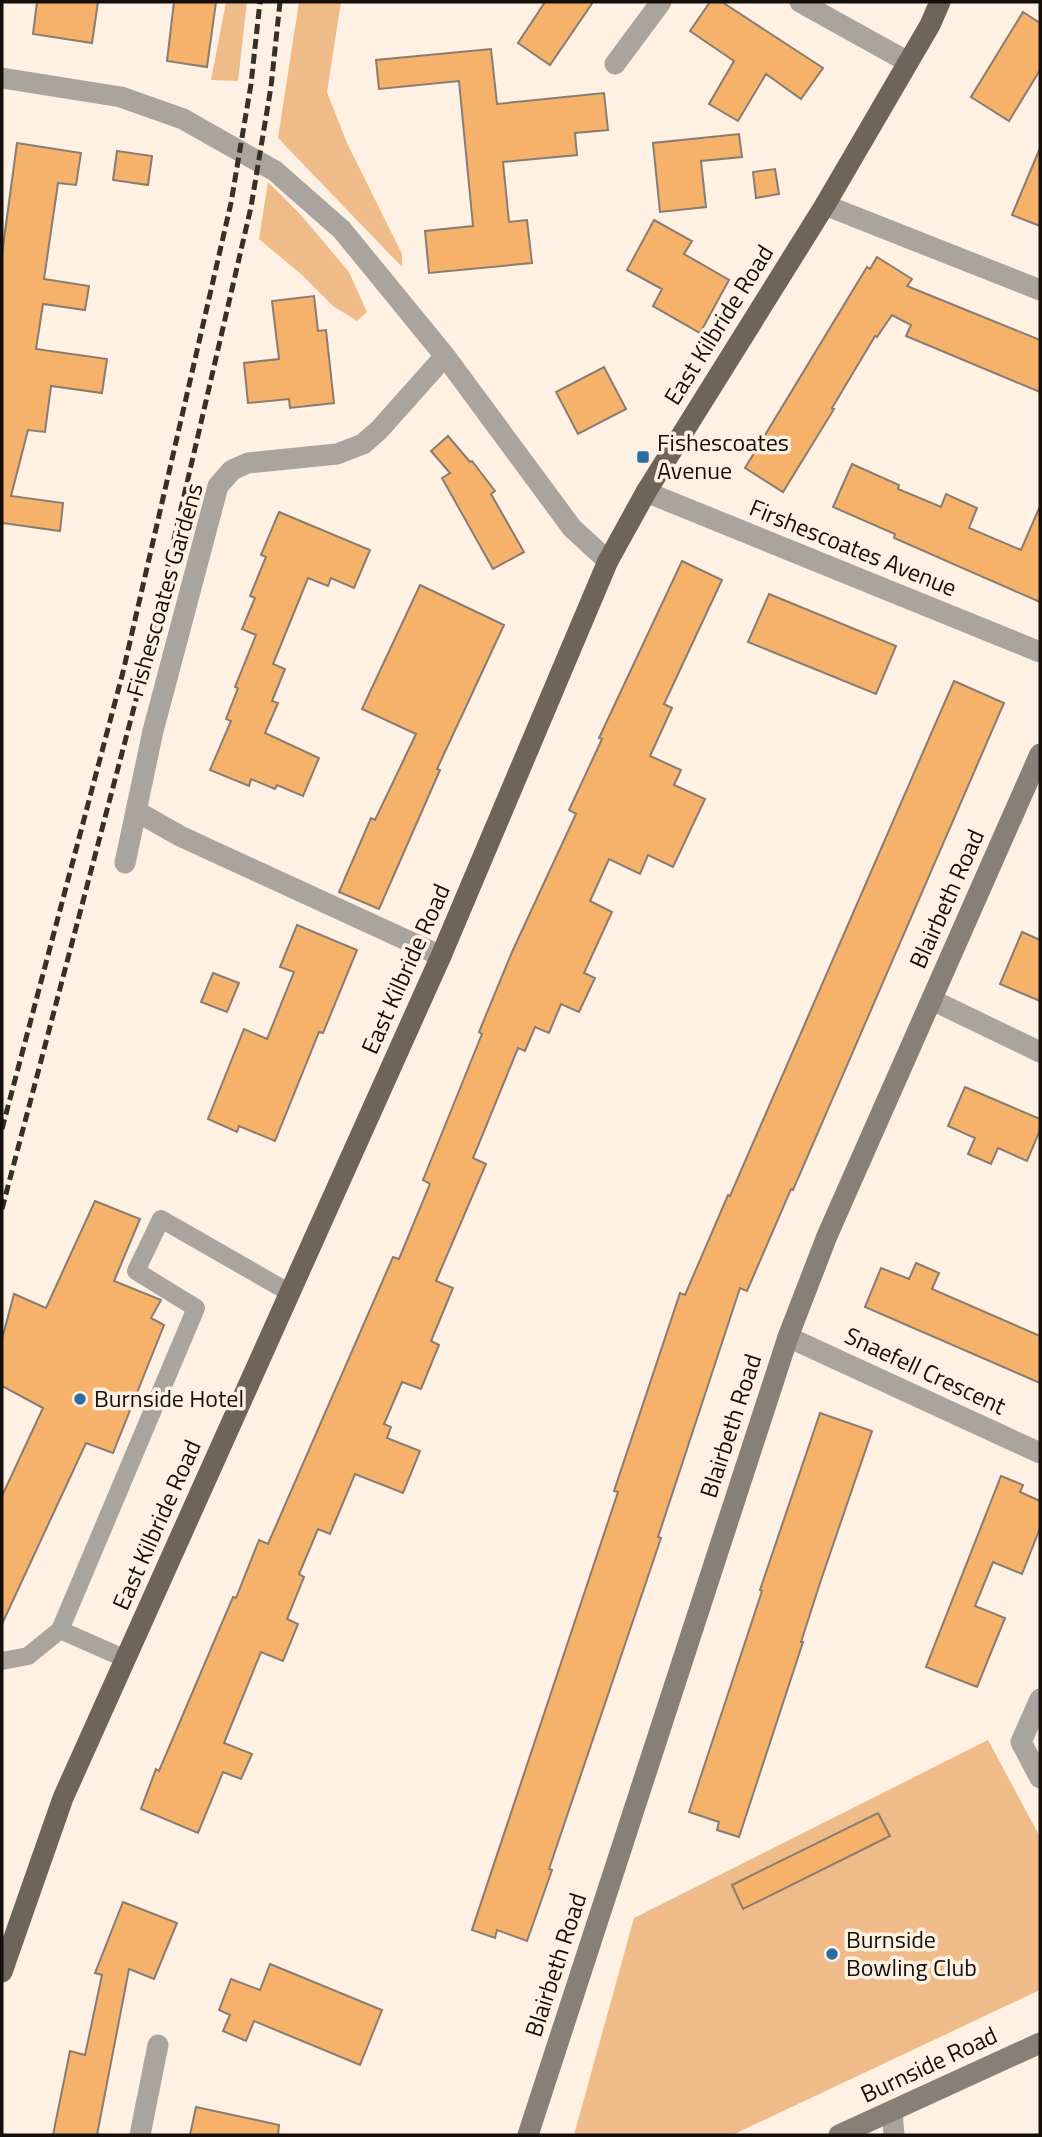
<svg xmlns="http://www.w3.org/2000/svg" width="1042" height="2137" font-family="'Titillium Web',sans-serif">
	<rect width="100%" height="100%" fill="#fef0e2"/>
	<path fill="#efbc89" d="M 226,2 L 247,2 L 238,81 L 211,80 Z
		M 299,2 L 341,2 L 327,92 L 347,143 L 402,254 L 402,267 L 278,138 Z
		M 268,182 L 301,215 L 349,272 L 367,312 L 357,321 L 333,306 L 302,275 L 259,239 Z
		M 988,1740 L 1040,1837 L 1040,1990 L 732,2135 L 574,2135 L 634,1918 Z"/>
	<path fill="#f6b26b" stroke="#897c70" stroke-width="2" d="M 37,2 L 98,2 L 92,43 L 33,34 Z
		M 174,2 L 216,2 L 207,67 L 167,61 Z
		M 545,2 L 593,2 L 550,65 L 518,43 Z
		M 710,2 L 722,2 L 823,68 L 801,99 L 766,74 L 738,121 L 709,104 L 734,61 L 690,31 Z
		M 1023,12 L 1040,23 L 1040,70 L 1009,121 L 971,97 Z
		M 491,49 L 497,104 L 604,93 L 608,130 L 575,133 L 577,155 L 503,162 L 509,222 L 527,220 L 532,263 L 429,273 L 425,231 L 473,226 L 459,81 L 379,89 L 376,60 Z
		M 739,134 L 742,157 L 701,161 L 706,207 L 660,212 L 653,143 Z
		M 17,143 L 81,153 L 76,185 L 58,183 L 44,279 L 89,286 L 85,310 L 43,304 L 36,349 L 107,359 L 102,393 L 51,386 L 45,432 L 28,430 L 11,496 L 63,503 L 60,531 L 2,523 L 2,254 Z
		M 1040,148 L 1040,226 L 1012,215 Z
		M 117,151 L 152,156 L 148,185 L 113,180 Z
		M 775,169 L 779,194 L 756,198 L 753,172 Z
		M 654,220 L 692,241 L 684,254 L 729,280 L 700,333 L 653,306 L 662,289 L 627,270 Z
		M 877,257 L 912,279 L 907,286 L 1040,340 L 1040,392 L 906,336 L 911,325 L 892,315 L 877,337 L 875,336 L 832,408 L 834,409 L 783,492 L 745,468 L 867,267 L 870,269 Z
		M 314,296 L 318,331 L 326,330 L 334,403 L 290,408 L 289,399 L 248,403 L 244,363 L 279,359 L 272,301 Z
		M 604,367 L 626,409 L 578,434 L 556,392 Z
		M 448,436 L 470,462 L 472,461 L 495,491 L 491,494 L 524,552 L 493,569 L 442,478 L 450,473 L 431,451 Z
		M 852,464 L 899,485 L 898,489 L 941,507 L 946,494 L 977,508 L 969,528 L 1021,550 L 1040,506 L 1040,602 L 894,538 L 895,534 L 833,507 Z
		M 279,512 L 370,550 L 354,588 L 331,578 L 328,586 L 308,578 L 273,664 L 285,669 L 272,701 L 278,703 L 265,733 L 319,758 L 303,796 L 277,785 L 275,789 L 251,779 L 249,786 L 210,770 L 231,721 L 226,719 L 238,688 L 235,687 L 256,635 L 242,629 L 255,598 L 250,596 L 266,557 L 261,555 Z
		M 682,561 L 722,580 L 664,704 L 672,708 L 650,756 L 681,770 L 674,785 L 705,799 L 673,867 L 648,855 L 640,874 L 609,859 L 590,901 L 612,912 L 584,973 L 595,978 L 579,1012 L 561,1004 L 549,1033 L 535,1027 L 525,1051 L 518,1048 L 473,1158 L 486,1164 L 436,1281 L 453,1288 L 431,1341 L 439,1345 L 421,1389 L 402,1382 L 384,1424 L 391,1427 L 387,1438 L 420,1451 L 403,1493 L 355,1474 L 330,1534 L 318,1529 L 299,1574 L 304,1577 L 287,1619 L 298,1624 L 283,1661 L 261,1652 L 224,1743 L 252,1754 L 241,1779 L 223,1772 L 198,1833 L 141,1809 L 156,1769 L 159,1771 L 233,1597 L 236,1598 L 259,1540 L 268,1544 L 393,1257 L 399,1259 L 430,1184 L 423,1180 L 482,1034 L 479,1032 L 512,952 L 576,814 L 569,810 L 602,739 L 599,738 Z
		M 420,585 L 504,625 L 437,769 L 440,770 L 379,909 L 339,892 L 371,818 L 375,820 L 416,734 L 362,709 Z
		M 769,594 L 896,646 L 876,694 L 748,642 Z
		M 954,681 L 1004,703 L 793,1190 L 791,1189 L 747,1291 L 740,1288 L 658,1537 L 661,1538 L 549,1869 L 552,1870 L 527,1941 L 497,1930 L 495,1938 L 472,1930 L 618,1492 L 614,1491 L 680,1293 L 685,1295 L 728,1195 L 730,1196 Z
		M 297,925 L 357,950 L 323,1033 L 319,1032 L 275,1141 L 239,1126 L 237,1132 L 208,1119 L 244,1029 L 267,1039 L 294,972 L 280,967 Z
		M 1022,932 L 1040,940 L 1040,1001 L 1000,984 Z
		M 213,973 L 239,983 L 227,1012 L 201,1002 Z
		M 965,1087 L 1040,1119 L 1040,1130 L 1027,1161 L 998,1148 L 991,1164 L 968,1154 L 975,1138 L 948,1126 Z
		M 95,1201 L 140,1219 L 114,1281 L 161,1300 L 151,1318 L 164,1325 L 113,1453 L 86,1443 L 2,1624 L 2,1496 L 43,1408 L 2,1386 L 2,1339 L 14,1294 L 46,1308 Z
		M 916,1263 L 939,1273 L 932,1289 L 1040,1336 L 1040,1383 L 865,1307 L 881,1268 L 909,1279 Z
		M 820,1413 L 872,1431 L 820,1583 L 801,1642 L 803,1642 L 739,1837 L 717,1830 L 719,1822 L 689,1812 L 762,1591 L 760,1590 Z
		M 1001,1476 L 1023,1485 L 1020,1492 L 1040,1501 L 1040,1528 L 1022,1574 L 993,1562 L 975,1606 L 1005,1618 L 977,1687 L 926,1667 Z
		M 878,1813 L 890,1836 L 743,1909 L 732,1885 Z
		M 123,1902 L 177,1923 L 154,1979 L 129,1969 L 97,2135 L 53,2135 L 70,2051 L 85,2055 L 102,1975 L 95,1973 Z
		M 270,1964 L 382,2010 L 360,2065 L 254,2021 L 246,2041 L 223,2031 L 230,2015 L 219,2010 L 231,1979 L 260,1990 Z
		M 196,2107 L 279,2125 L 278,2135 L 190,2135 Z"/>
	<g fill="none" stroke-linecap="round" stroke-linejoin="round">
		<path stroke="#aaa49f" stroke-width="18" d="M 60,1630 L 196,1308 L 136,1271 L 161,1219 L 290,1293
			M 2,1661 L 28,1656 L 60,1630 L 126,1659"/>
		<path stroke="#aaa49f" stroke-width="21" d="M 800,2 L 908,62
			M 615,64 L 661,2
			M 2,78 L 121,97 L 183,119 L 275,171 L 342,230 L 445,356 L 572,528 L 608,561
			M 825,205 L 1040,290
			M 646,492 L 1040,652
			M 136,811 L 180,836 L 441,956
			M 125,863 L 153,731 L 218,486 L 232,470 L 248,463 L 337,454 L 363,444 L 379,430 L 445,356
			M 932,1000 L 1040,1052
			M 788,1337 L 1040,1453
			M 1040,1699 L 1021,1742 L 1040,1778
			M 892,2112 L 894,2135
			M 140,2135 L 158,2045"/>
		<path stroke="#887f76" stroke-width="21" d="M 528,2135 L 788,1337 L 827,1236 L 1040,754
			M 839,2135 L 1040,2043"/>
		<path stroke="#6f645a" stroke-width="21" d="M 2,1972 L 63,1798 L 441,956 L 608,561 L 646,492 L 825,205 L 930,25 L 940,2"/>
		<path stroke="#363029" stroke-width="5" stroke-dasharray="10 5" stroke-linecap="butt" d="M 2,1129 L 123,672 L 231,203 L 251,84 L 260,2
			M 2,1209 L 142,677 L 251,207 L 271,87 L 280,2"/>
	</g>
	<g fill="#2b6ea3" stroke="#fef0e2" stroke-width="2.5">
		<rect x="636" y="450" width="14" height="14" rx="3.5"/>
		<circle cx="80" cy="1399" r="7"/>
		<circle cx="832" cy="1954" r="7"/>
	</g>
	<g text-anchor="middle" stroke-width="7" stroke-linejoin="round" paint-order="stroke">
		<g font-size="24" fill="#140f0a" stroke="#fef0e2">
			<text transform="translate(719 325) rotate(-58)" y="8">East Kilbride Road</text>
			<text transform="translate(853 548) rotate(22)" y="8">Firshescoates Avenue</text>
			<text transform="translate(165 590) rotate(-74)" y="8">Fishescoates Gardens</text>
			<text transform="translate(947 899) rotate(-66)" y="8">Blairbeth Road</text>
			<text transform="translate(406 969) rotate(-66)" y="8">East Kilbride Road</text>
			<text transform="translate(925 1371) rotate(25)" y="8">Snaefell Crescent</text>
			<text transform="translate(731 1426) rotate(-72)" y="8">Blairbeth Road</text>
			<text transform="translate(157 1525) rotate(-66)" y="8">East Kilbride Road</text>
			<text transform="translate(556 1965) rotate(-72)" y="8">Blairbeth Road</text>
			<text transform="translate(929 2065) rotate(-25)" y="8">Burnside Road</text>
		</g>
		<g font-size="24" fill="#140f0a" stroke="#fef0e2" text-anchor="start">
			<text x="657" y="451">Fishescoates<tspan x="657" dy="28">Avenue</tspan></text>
			<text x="94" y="1407">Burnside Hotel</text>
			<text x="846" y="1948">Burnside<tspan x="846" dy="28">Bowling Club</tspan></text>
		</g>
	</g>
	<rect width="1042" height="2137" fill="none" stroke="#140f0a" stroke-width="7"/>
</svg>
